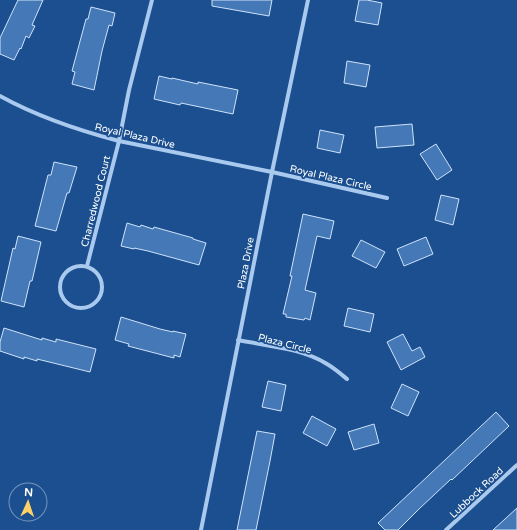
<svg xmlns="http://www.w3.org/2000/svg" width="517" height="530" font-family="'Varela Round',sans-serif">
	<rect width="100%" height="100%" fill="#1b4f8f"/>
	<path fill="#4478b7" stroke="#cfe3fa" d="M 18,0 L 43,0 L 32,25 L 35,26 L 29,38 L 26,36 L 21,49 L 20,48 L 14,60 L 0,54 L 0,38 Z
		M 212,0 L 272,0 L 269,16 L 212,6 Z
		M 359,0 L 367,0 L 382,3 L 378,25 L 355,21 Z
		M 91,7 L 115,13 L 112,26 L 109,25 L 102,51 L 94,90 L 72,84 L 75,72 L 72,71 L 86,19 L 88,19 Z
		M 347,61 L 370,65 L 366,87 L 344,83 Z
		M 159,76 L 172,79 L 172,78 L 198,84 L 198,82 L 238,90 L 233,114 L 181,103 L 180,105 L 154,99 Z
		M 412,124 L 414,145 L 377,148 L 375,127 Z
		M 320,130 L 344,135 L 340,153 L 317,148 Z
		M 436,144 L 452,170 L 437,180 L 420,154 Z
		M 54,162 L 77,167 L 69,193 L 67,193 L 56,231 L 35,226 L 48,175 L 51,175 Z
		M 441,195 L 459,199 L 453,225 L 435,220 Z
		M 303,214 L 334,221 L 330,239 L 317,236 L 305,290 L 316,293 L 310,320 L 305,318 L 304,320 L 286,317 L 286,314 L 283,314 L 292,276 L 290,276 Z
		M 127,223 L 140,227 L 141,225 L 153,229 L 154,227 L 193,238 L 193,239 L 206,243 L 199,265 L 148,251 L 134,248 L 134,249 L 121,246 Z
		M 18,236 L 41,242 L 32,281 L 30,281 L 24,307 L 1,301 L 13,248 L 15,249 Z
		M 426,237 L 433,254 L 404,266 L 397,249 Z
		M 361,240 L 385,252 L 376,268 L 352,256 Z
		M 348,308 L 374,314 L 370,332 L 344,326 Z
		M 121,317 L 160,329 L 173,332 L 173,331 L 186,334 L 180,357 L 174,355 L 174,358 L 128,346 L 129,344 L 115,340 Z
		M 4,328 L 42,340 L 42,338 L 56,342 L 56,339 L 96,349 L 90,372 L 37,359 L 37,361 L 24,357 L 24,359 L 0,351 L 0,342 Z
		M 403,334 L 412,351 L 420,347 L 425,357 L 401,370 L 387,342 Z
		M 268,381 L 286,385 L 281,411 L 262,407 Z
		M 402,384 L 419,392 L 408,416 L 391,408 Z
		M 496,412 L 509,426 L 452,480 L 451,479 L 419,509 L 398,530 L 385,530 L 378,523 Z
		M 312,416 L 336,429 L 327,446 L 303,433 Z
		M 374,424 L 379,443 L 354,450 L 348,432 Z
		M 257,431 L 275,434 L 270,461 L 256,530 L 237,530 Z
		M 517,508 L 517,530 L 493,530 Z"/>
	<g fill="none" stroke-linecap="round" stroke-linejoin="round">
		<path stroke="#a9c9ee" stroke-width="4" d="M 0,96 C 38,117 77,130 119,141 L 272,172 L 387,198
			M60 287a21 21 0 1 1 42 0a21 21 0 1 1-42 0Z
			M 87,266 L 119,141 L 129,90 L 152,0
			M 238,340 C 267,346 302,348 327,364 C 334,368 341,374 347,379
			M 201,530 L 272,172 L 308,0
			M 446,530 L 517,465"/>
	</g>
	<g text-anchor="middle" stroke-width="3.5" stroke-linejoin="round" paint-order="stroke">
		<g font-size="10" fill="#fff" stroke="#1b4f8f">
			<text transform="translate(135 135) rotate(13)" y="4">Royal Plaza Drive</text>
			<text transform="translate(331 177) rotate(13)" y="4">Royal Plaza Circle</text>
			<text transform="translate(95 201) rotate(-76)" y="4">Charredwood Court</text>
			<text transform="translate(245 263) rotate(-79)" y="4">Plaza Drive</text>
			<text transform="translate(285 343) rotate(14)" y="4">Plaza Circle</text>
			<text transform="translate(476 492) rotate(-43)" y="4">Lubbock Road</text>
		</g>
	</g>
	<g transform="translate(28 502) rotate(3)"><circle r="19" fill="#1b4f8f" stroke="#7695bc"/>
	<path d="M0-3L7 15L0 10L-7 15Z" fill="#ffd166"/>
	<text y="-6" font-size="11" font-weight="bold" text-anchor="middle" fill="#ffffff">N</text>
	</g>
</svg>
